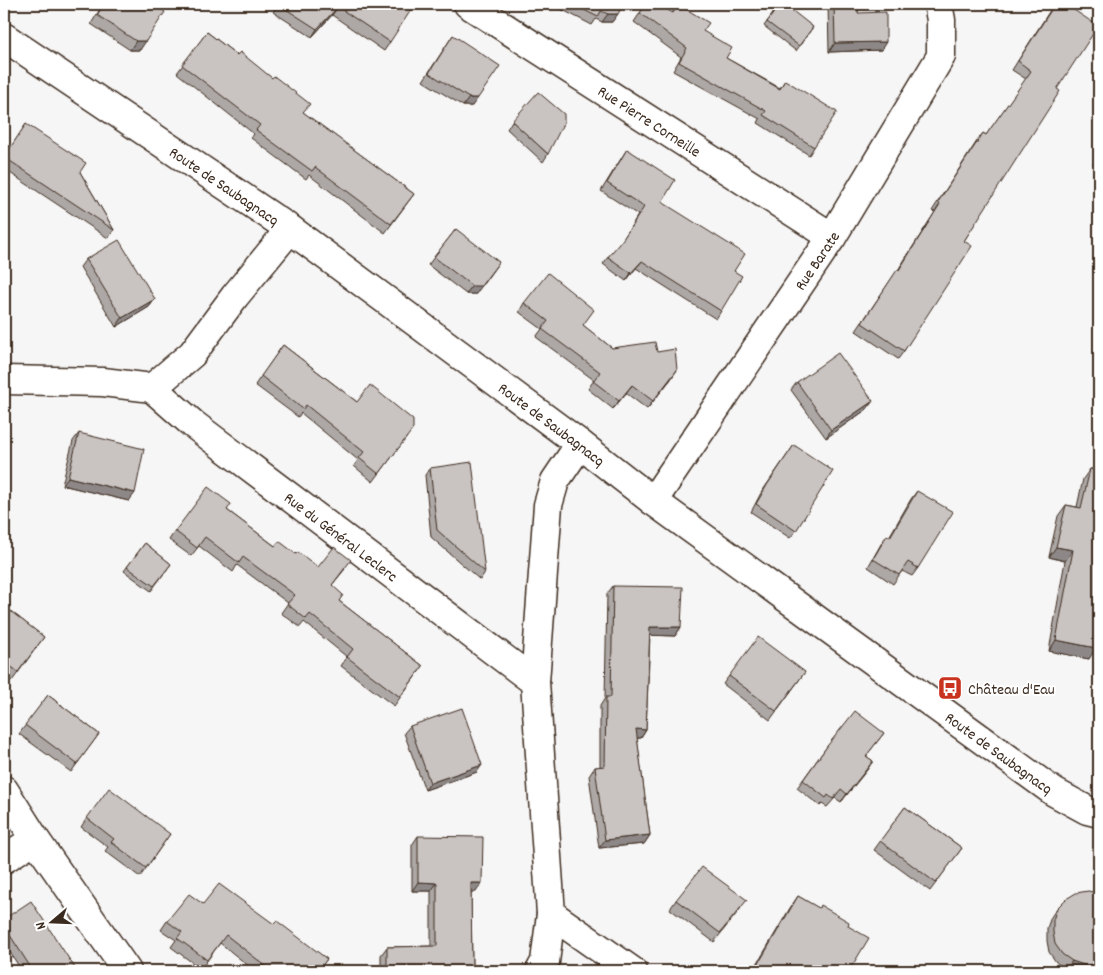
<svg xmlns="http://www.w3.org/2000/svg" width="1103" height="975" font-family="Dekko,sans-serif">
	<rect width="100%" height="100%" fill="#f7f6f6"/>
	<filter id="ink" filterUnits="userSpaceOnUse"><feTurbulence type="fractalNoise" baseFrequency=".02" numOctaves="2"/><feDisplacementMap in="SourceGraphic" scale="10" xChannelSelector="R" yChannelSelector="G"/><feConvolveMatrix kernelMatrix="1 2 1 2 8 2 1 2 1" color-interpolation-filters="sRGB"/></filter>
	<g filter="url(#ink)">
		<g fill="none" stroke-linecap="round" stroke-linejoin="round">
			<defs>
				<g id="minor">
					<path id="s1" d="M 468,4 L 832,237"/>
					<path id="s2" d="M 4,37 L 290,229 L 580,444 L 653,501 L 1054,792 L 1087,810 L 1099,813"/>
					<path id="s3" d="M 290,229 L 235,296 L 192,354 L 152,388 L 193,424 L 535,682"/>
					<path d="M 4,380 L 103,382 L 152,388"/>
					<path id="s4" d="M 653,501 L 832,237 L 941,56 L 941,20 L 938,4"/>
					<path d="M 4,790 L 35,839 L 127,971"/>
					<path d="M 4,859 L 35,839"/>
					<path d="M 551,914 L 632,971"/>
					<path d="M 540,971 L 545,962 L 551,914 L 535,682 L 548,505 L 555,481 L 580,444"/>
				</g>
			</defs>
			<use href="#minor" stroke="#3b2a1e" stroke-width="31"/>
			<use href="#minor" stroke="#fff" stroke-width="28"/>
		</g>
		<path fill="#ada8a6" stroke="#3b2a1e" d="M 103,4 L 153,4 L 140,50 L 130,50 L 91,24 Z
			M 278,4 L 402,4 L 390,42 L 384,51 L 332,15 L 312,37 L 273,12 Z
			M 551,4 L 623,4 L 612,22 L 602,22 L 596,19 L 592,25 Z
			M 646,4 L 672,13 L 678,4 L 703,31 L 726,58 L 780,88 L 785,80 L 814,147 L 809,155 L 758,123 L 760,119 L 673,71 L 681,57 L 634,22 Z
			M 780,4 L 813,27 L 796,51 L 764,26 Z
			M 828,4 L 858,4 L 858,13 L 881,50 L 829,52 Z
			M 1054,4 L 1057,89 L 964,241 L 904,351 L 898,359 L 856,331 L 892,278 L 898,270 L 935,212 L 932,211 L 977,141 L 983,133 L 986,135 L 1026,79 L 1012,70 Z
			M 207,32 L 237,55 L 272,78 L 304,113 L 414,194 L 385,233 L 309,175 L 306,179 L 251,138 L 254,134 L 177,73 Z
			M 453,35 L 472,106 L 463,106 L 423,81 Z
			M 512,121 L 548,154 L 543,162 L 507,129 Z
			M 26,124 L 80,172 L 114,230 L 108,238 L 4,169 L 4,158 Z
			M 627,149 L 662,202 L 734,271 L 721,311 L 716,319 L 636,268 L 626,281 L 603,264 L 608,257 L 622,241 L 638,215 L 601,191 Z
			M 1099,155 L 1099,168 L 1093,164 Z
			M 456,229 L 476,294 L 466,294 L 428,265 Z
			M 86,259 L 155,299 L 149,307 L 116,327 L 80,267 Z
			M 524,303 L 584,326 L 612,348 L 657,352 L 671,379 L 647,409 L 626,393 L 613,409 L 588,389 L 594,380 L 536,337 L 542,329 L 519,312 Z
			M 283,345 L 357,402 L 407,437 L 373,482 L 354,466 L 358,460 L 301,413 L 298,417 L 255,385 Z
			M 797,382 L 867,409 L 826,438 L 791,390 Z
			M 79,433 L 129,501 L 62,485 L 73,441 Z
			M 794,445 L 796,531 L 790,538 L 751,512 L 761,493 Z
			M 1099,461 L 1099,632 L 1089,659 L 1049,651 L 1065,561 L 1049,557 L 1058,516 L 1066,505 L 1077,507 L 1083,479 L 1090,469 L 1097,469 Z
			M 430,468 L 485,572 L 480,580 L 431,537 L 425,475 Z
			M 917,491 L 918,568 L 912,576 L 902,571 L 893,584 L 868,567 L 881,544 L 887,535 L 889,537 L 911,499 Z
			M 227,510 L 275,546 L 296,554 L 318,567 L 345,569 L 332,585 L 339,601 L 423,666 L 394,706 L 341,666 L 347,657 L 304,622 L 300,627 L 281,613 L 288,603 L 237,565 L 233,572 L 199,546 L 191,556 L 169,540 L 175,531 Z
			M 145,543 L 171,564 L 151,591 L 124,571 Z
			M 613,586 L 681,627 L 675,636 L 650,635 L 646,730 L 641,738 L 637,738 L 650,835 L 644,844 L 599,848 L 589,776 L 595,767 L 600,767 L 600,706 L 605,698 L 607,594 Z
			M 4,606 L 44,637 L 12,681 L 4,674 Z
			M 805,672 L 770,720 L 723,684 L 729,676 Z
			M 48,695 L 99,734 L 71,772 L 19,734 Z
			M 410,726 L 477,772 L 425,790 L 404,733 Z
			M 884,733 L 866,756 L 873,761 L 841,802 L 835,798 L 827,807 L 822,804 L 820,806 L 797,788 L 828,745 Z
			M 905,807 L 962,848 L 930,891 L 874,850 Z
			M 87,818 L 170,834 L 140,877 L 105,851 L 108,847 L 81,827 Z
			M 418,836 L 476,892 L 471,892 L 472,971 L 381,971 L 381,955 L 387,947 L 431,946 L 431,891 L 412,891 L 412,845 Z
			M 1099,893 L 1099,970 L 1095,971 L 1072,971 L 1066,970 L 1056,962 L 1049,952 L 1047,941 L 1047,928 L 1051,917 L 1057,908 Z
			M 798,896 L 848,926 L 849,971 L 753,971 L 790,908 Z
			M 676,900 L 741,908 L 714,942 L 670,909 Z
			M 203,904 L 274,924 L 327,959 L 318,971 L 255,971 L 220,943 L 201,969 L 171,947 L 176,940 L 161,930 L 167,921 Z
			M 4,919 L 77,971 L 22,971 L 4,943 Z"/>
		<path fill="#8d8887" stroke="#3b2a1e" d="M 338,7 L 332,15 L 312,37 L 317,29 Z
			M 608,14 L 618,14 L 612,22 L 602,22 Z
			M 136,41 L 146,41 L 140,50 L 130,50 Z
			M 886,42 L 881,50 L 829,52 L 835,43 Z
			M 469,98 L 478,98 L 472,106 L 463,106 Z
			M 642,261 L 636,268 L 626,281 L 631,273 Z
			M 499,262 L 476,294 L 466,294 L 472,286 Z
			M 155,299 L 149,307 L 116,327 L 122,318 Z
			M 677,370 L 671,379 L 647,409 L 653,401 Z
			M 632,385 L 626,393 L 613,409 L 619,401 Z
			M 873,401 L 867,409 L 826,438 L 831,430 Z
			M 68,477 L 135,493 L 129,501 L 62,485 Z
			M 1056,547 L 1073,550 L 1065,561 L 1049,557 Z
			M 650,627 L 681,627 L 675,636 L 644,635 Z
			M 1056,640 L 1096,648 L 1089,659 L 1049,651 Z
			M 636,729 L 646,730 L 641,738 L 630,738 Z
			M 873,761 L 867,770 L 841,802 L 847,794 Z
			M 482,765 L 477,772 L 425,790 L 430,783 Z
			M 650,835 L 644,844 L 599,848 L 605,840 Z
			M 418,882 L 437,883 L 431,891 L 412,891 Z
			M 471,883 L 482,883 L 476,892 L 465,892 Z
			M 1072,961 L 1099,963 L 1099,970 L 1095,971 L 1072,971 L 1066,970 Z
			M 387,967 L 441,969 L 439,971 L 384,971 Z"/>
		<path fill="#c9c3c1" stroke="#3b2a1e" d="M 104,4 L 153,4 L 165,12 L 146,41 L 136,41 L 97,15 Z
			M 278,4 L 402,4 L 411,10 L 390,42 L 338,7 L 317,29 Z
			M 572,4 L 623,4 L 618,14 L 608,14 L 601,11 L 598,17 Z
			M 646,4 L 657,4 L 673,13 L 678,4 L 709,23 L 703,31 L 732,48 L 726,58 L 780,89 L 785,80 L 837,112 L 814,147 L 763,115 L 766,111 L 679,62 L 687,48 L 640,13 Z
			M 780,4 L 784,4 L 813,27 L 799,46 L 767,22 Z
			M 834,4 L 858,4 L 858,13 L 886,12 L 886,42 L 835,43 Z
			M 1055,4 L 1065,4 L 1098,26 L 1057,89 L 1060,91 L 964,241 L 972,246 L 904,351 L 862,323 L 897,270 L 899,270 L 940,204 L 938,202 L 983,133 L 986,135 L 1031,71 L 1018,61 Z
			M 207,32 L 237,55 L 240,52 L 272,78 L 274,76 L 310,104 L 303,112 L 414,194 L 391,224 L 315,167 L 312,171 L 256,130 L 260,125 L 182,65 Z
			M 453,35 L 500,66 L 478,98 L 469,98 L 429,73 Z
			M 538,92 L 564,114 L 564,122 L 548,154 L 512,121 Z
			M 26,124 L 86,163 L 80,172 L 114,230 L 4,157 Z
			M 627,149 L 675,180 L 662,202 L 745,254 L 734,271 L 742,276 L 721,311 L 642,261 L 631,273 L 608,257 L 623,239 L 644,207 L 607,183 Z
			M 1099,155 L 1099,162 L 1096,160 Z
			M 456,229 L 499,262 L 481,286 L 472,286 L 434,257 Z
			M 119,240 L 155,299 L 122,318 L 86,259 Z
			M 548,273 L 594,310 L 583,325 L 612,348 L 655,342 L 657,352 L 675,349 L 677,370 L 653,401 L 632,385 L 619,401 L 593,381 L 600,372 L 542,329 L 548,321 L 524,303 Z
			M 283,345 L 357,402 L 370,385 L 413,420 L 413,429 L 379,474 L 359,458 L 364,452 L 306,405 L 303,409 L 261,376 Z
			M 838,353 L 873,401 L 831,430 L 797,382 Z
			M 79,433 L 144,449 L 135,493 L 68,477 Z
			M 794,445 L 833,471 L 796,531 L 756,504 L 767,485 Z
			M 472,462 L 485,572 L 437,530 L 430,468 Z
			M 1090,469 L 1099,470 L 1099,632 L 1096,648 L 1056,640 L 1073,550 L 1056,547 L 1066,505 L 1081,508 Z
			M 208,487 L 231,504 L 227,510 L 275,546 L 279,541 L 296,554 L 298,552 L 318,567 L 334,547 L 351,560 L 332,585 L 343,595 L 339,601 L 423,666 L 400,697 L 347,657 L 353,649 L 310,614 L 306,619 L 287,604 L 295,595 L 243,557 L 239,563 L 205,537 L 197,548 L 175,531 Z
			M 917,491 L 953,512 L 918,568 L 908,562 L 899,575 L 873,559 L 887,535 L 890,537 Z
			M 145,543 L 171,564 L 154,586 L 127,567 Z
			M 613,586 L 683,587 L 681,627 L 650,627 L 646,730 L 636,729 L 650,835 L 605,840 L 595,767 L 605,766 L 606,697 L 611,697 Z
			M 4,606 L 44,637 L 18,672 L 4,661 Z
			M 758,637 L 805,672 L 776,711 L 729,676 Z
			M 48,695 L 99,734 L 77,764 L 25,725 Z
			M 462,708 L 482,765 L 430,783 L 410,726 Z
			M 855,711 L 884,733 L 866,756 L 873,761 L 847,794 L 841,789 L 833,799 L 828,795 L 826,798 L 803,780 L 828,745 Z
			M 109,788 L 170,834 L 146,868 L 111,842 L 114,839 L 87,818 Z
			M 905,807 L 962,848 L 936,883 L 880,841 Z
			M 418,836 L 483,837 L 482,883 L 471,883 L 472,971 L 441,971 L 441,969 L 387,967 L 387,947 L 437,946 L 437,883 L 418,882 Z
			M 702,867 L 747,900 L 720,933 L 676,900 Z
			M 219,884 L 274,924 L 277,921 L 327,959 L 318,971 L 272,971 L 226,935 L 207,960 L 177,938 L 182,932 L 167,921 L 189,894 L 203,904 Z
			M 1088,891 L 1099,893 L 1099,963 L 1096,964 L 1084,965 L 1072,961 L 1062,954 L 1055,944 L 1053,932 L 1053,920 L 1057,908 L 1066,899 L 1076,893 Z
			M 798,896 L 819,908 L 820,905 L 849,922 L 848,926 L 869,938 L 849,971 L 754,971 Z
			M 31,901 L 77,971 L 33,971 L 4,926 L 4,919 Z"/>
	</g>
	<defs>
		<symbol id="bus-square" viewBox="-11 -11 22 22"><rect x="-9" y="-9" width="18" height="18" rx="4" fill="#c8321e" stroke="#fff"/><path d="M-5-6H5V4H4V6H2V4H-2V6H-4V4H-5ZM-3.5-4V0h7V-4ZM-3.5 1.2v1.5H-2V1.2ZM2 1.2v1.5H3.5V1.2Z" fill="#fff"/></symbol>
	</defs>
	<g fill-rule="evenodd">
		<use href="#bus-square" x="936" y="674" width="28" height="28"/>
	</g>
	<g text-anchor="middle" stroke-width="4" stroke-linejoin="round" paint-order="stroke">
		<g font-size="16" fill="#3b2a1e" stroke="#fff">
			<text dy="6" stroke="none"><textPath href="#s1" startOffset="216">Rue Pierre Corneille</textPath></text>
			<text dy="6" stroke="none"><textPath href="#s2" startOffset="266">Route de Saubagnacq</textPath></text>
			<text dy="6" stroke="none"><textPath href="#s4" startOffset="291">Rue Barate</textPath></text>
			<text dy="6" stroke="none"><textPath href="#s2" startOffset="671">Route de Saubagnacq</textPath></text>
			<text dy="6" stroke="none"><textPath href="#s3" startOffset="452">Rue du Général Leclerc</textPath></text>
			<text dy="6" stroke="none"><textPath href="#s2" startOffset="1226">Route de Saubagnacq</textPath></text>
		</g>
		<g font-size="16" fill="#3b2a1e" stroke="#fff" text-anchor="start">
			<text x="968" y="694">Château d'Eau</text>
		</g>
	</g>
	<rect width="1103" height="975" fill="none" stroke="#fff" stroke-width="20"/>
	<rect x="10" y="10" width="1083" height="955" fill="none" stroke="#3b2a1e" stroke-width="2" filter="url(#ink)"/>
	<g transform="translate(52 922) rotate(251)" stroke="#ffffff" stroke-width="4" paint-order="stroke">
	<path d="M0-4L9 19L0 12L-9 19Z" fill="#3b2a1e"/>
	<text y="-8" font-size="14" font-weight="bold" text-anchor="middle" fill="#3b2a1e">N</text>
	</g>
</svg>
